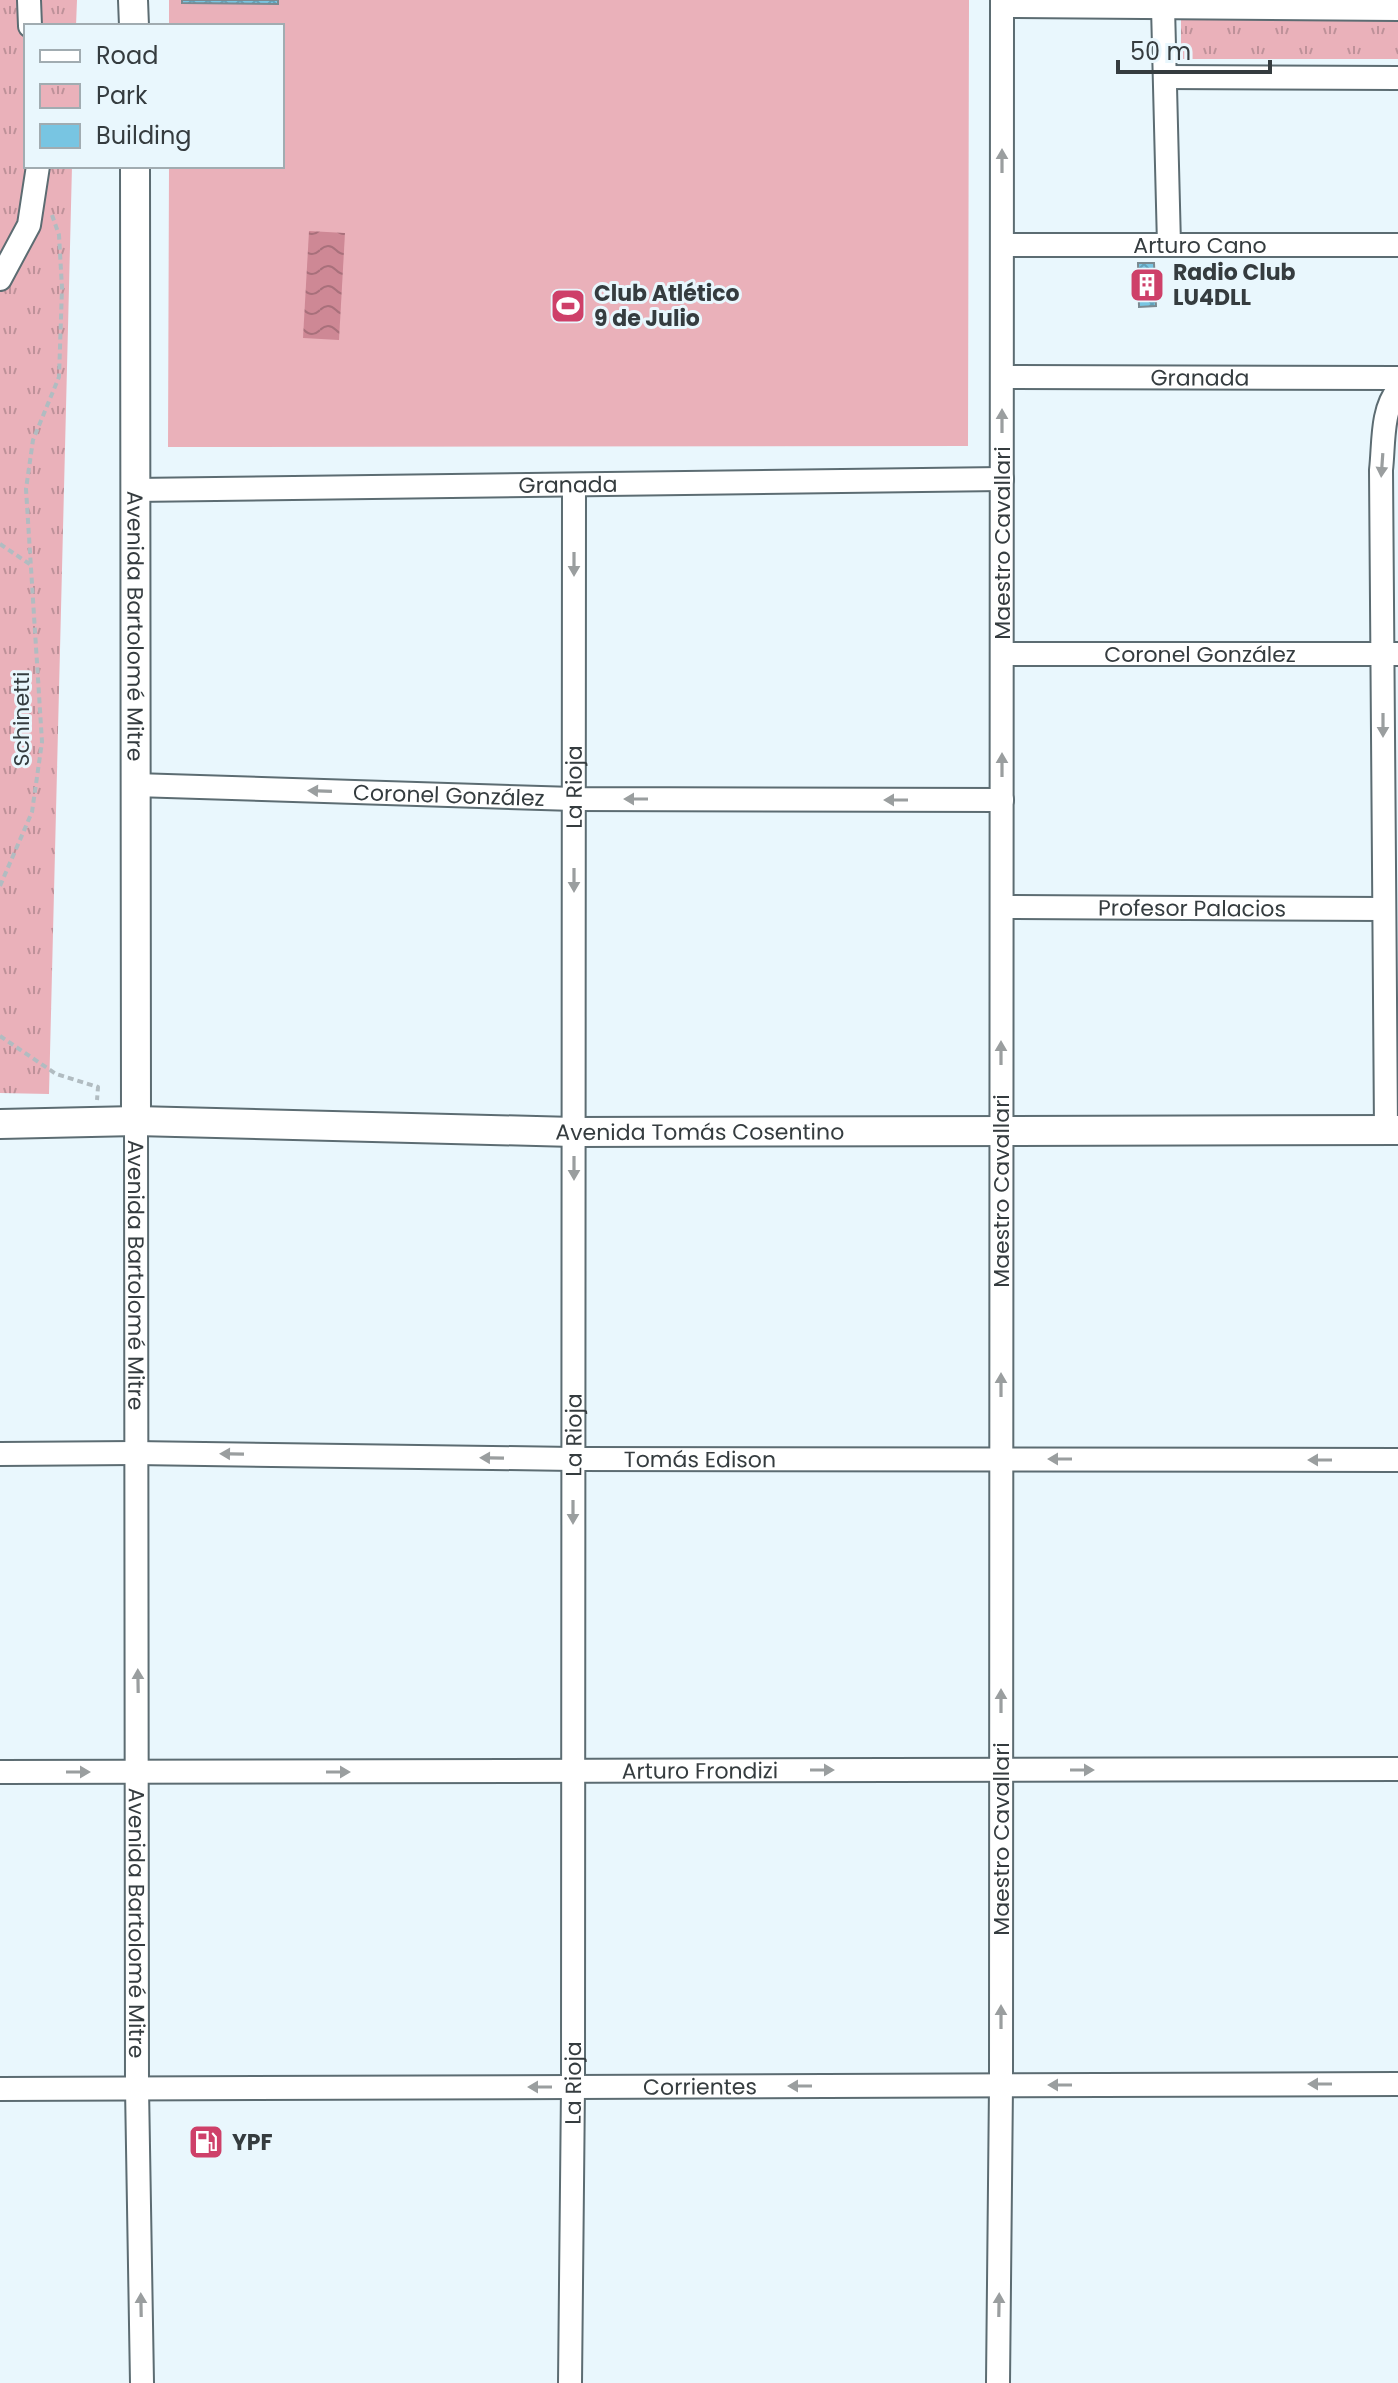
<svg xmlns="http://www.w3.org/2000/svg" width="1398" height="2383" font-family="Poppins,sans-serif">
	<defs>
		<pattern id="park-tufts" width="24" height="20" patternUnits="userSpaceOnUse" patternTransform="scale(2)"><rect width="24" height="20" fill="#eab1ba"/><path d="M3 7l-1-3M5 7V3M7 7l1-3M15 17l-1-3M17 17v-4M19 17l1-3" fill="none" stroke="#be9199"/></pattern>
		<pattern id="water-waves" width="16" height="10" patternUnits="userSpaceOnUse" patternTransform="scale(2)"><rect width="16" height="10" fill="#ce8895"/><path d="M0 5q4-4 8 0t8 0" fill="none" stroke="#a8707b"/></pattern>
		<pattern id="building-cross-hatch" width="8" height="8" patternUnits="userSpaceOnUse" patternTransform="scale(2)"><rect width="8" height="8" fill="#78c5e2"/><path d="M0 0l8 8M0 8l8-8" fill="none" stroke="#63a1b9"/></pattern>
	</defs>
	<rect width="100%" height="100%" fill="#e9f7fd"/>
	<path fill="url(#park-tufts)" d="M 0,0 L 77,0 L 76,26 L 26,26 L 26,166 L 72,166 L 49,1094 L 0,1093 Z
		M 1398,19 L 1398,59 L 1181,59 L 1181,20 Z"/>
	<path fill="#eab1ba" d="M 169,0 L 969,0 L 968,446 L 168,447 L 169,166 L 282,166 L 282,26 L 169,26 Z"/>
	<path fill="url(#water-waves)" d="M 309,231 L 345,233 L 339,340 L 303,338 Z"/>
	<path fill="url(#building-cross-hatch)" stroke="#7a8a91" stroke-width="2" d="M 182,0 L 278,0 L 278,4 L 182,3 Z
		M 1138,263 L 1154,263 L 1156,306 L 1139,307 Z"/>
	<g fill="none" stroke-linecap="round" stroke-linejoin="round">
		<defs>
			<g id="minor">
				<path d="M 29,0 L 30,26"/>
				<path d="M 1002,6 L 1398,9"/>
				<path d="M 1163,7 L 1169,245"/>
				<path d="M 1165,77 L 1398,78"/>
				<path id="s1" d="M 1002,245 L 1398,245"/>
				<path d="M 0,279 L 29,225 L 38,166"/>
				<path id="s2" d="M 1002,377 L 1398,378"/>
				<path id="s3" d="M 134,490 L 1002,479"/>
				<path id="s4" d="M 1002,654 L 1398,654"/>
				<path id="s5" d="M 135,785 L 574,799 L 1002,800"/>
				<path id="s6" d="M 1002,907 L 1384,909"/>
				<path id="s7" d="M 136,1121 L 137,2088 L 142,2383"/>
				<path d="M 1386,1130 L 1381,470 C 1384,445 1381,410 1398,390"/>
				<path id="s8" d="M 0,1454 L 135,1453 L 573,1459 L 1398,1460"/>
				<path id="s9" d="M 0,1772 L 1398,1769"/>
				<path id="s10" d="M 0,2089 L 1398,2084"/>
				<path id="s11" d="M 570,2383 L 573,2087 L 574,486"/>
				<path id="s12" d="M 998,2383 L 1001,2085 L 1002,0"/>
			</g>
			<g id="major">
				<path d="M 133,0 L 134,26"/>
				<path id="s13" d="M 135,166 L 136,1121"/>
				<path id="s14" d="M 0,1124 L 136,1121 L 574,1132 L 1398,1130"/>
			</g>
		</defs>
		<use href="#minor" stroke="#5c6c72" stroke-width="26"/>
		<use href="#major" stroke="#5c6c72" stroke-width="32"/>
		<path stroke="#b1bcc1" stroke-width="4" stroke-dasharray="6 4" stroke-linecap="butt" d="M 0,544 L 31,565
			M 0,886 L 32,812 L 42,742 L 26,489 L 33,440 L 59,377 L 62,288 L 59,235 L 52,215
			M 0,1036 L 56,1074 L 98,1087 L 97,1100"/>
		<use href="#minor" stroke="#fff" stroke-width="22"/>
		<use href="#major" stroke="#fff" stroke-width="28"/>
	</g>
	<defs><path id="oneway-solid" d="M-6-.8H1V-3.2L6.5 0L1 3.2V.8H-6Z" transform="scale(2)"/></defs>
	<g fill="#9a9e9f">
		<use href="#oneway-solid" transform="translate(1002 161) rotate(-90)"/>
		<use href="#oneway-solid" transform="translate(1002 421) rotate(-90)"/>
		<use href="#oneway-solid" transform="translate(1382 465) rotate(94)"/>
		<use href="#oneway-solid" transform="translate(574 564) rotate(90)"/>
		<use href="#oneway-solid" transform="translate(1383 725) rotate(90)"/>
		<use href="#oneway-solid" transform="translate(1002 765) rotate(-90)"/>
		<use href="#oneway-solid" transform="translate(320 791) rotate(-178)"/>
		<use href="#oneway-solid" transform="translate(636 799) rotate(-180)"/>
		<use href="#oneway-solid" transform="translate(896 800) rotate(-180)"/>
		<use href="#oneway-solid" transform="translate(574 880) rotate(90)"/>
		<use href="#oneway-solid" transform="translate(1001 1053) rotate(-90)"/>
		<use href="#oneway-solid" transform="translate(574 1168) rotate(90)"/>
		<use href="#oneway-solid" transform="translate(1001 1385) rotate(-90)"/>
		<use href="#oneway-solid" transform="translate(232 1454) rotate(-179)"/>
		<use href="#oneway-solid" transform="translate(492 1458) rotate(-179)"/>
		<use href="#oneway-solid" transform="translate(1060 1459) rotate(-180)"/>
		<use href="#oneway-solid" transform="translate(1320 1460) rotate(-180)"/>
		<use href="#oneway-solid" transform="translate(573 1512) rotate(90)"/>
		<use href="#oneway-solid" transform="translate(138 1681) rotate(-91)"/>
		<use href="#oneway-solid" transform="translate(1001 1701) rotate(-90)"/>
		<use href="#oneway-solid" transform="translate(822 1770)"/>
		<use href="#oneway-solid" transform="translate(1082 1770)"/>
		<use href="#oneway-solid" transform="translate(78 1772)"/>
		<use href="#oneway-solid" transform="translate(338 1772)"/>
		<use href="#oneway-solid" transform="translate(1001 2017) rotate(-90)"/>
		<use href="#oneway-solid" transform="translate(1320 2084) rotate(180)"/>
		<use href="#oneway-solid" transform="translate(1060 2085) rotate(180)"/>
		<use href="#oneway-solid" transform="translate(800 2086) rotate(180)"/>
		<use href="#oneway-solid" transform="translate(540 2087) rotate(180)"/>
		<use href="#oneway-solid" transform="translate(141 2305) rotate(-91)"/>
		<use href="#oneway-solid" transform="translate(999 2305) rotate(-89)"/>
	</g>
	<defs>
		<symbol id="building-square" viewBox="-11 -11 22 22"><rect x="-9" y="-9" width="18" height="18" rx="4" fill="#ce4069" stroke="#e9f7fd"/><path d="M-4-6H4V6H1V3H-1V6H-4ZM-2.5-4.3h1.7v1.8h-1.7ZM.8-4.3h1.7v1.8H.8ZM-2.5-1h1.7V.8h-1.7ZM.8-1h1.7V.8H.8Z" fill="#fff"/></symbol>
		<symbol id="stadium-square" viewBox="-11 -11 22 22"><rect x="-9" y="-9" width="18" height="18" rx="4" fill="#ce4069" stroke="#e9f7fd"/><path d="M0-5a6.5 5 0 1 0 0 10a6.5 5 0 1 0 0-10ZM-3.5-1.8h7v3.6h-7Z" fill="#fff"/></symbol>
		<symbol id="fuel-square" viewBox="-11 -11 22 22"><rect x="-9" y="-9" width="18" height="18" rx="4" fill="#ce4069" stroke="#e9f7fd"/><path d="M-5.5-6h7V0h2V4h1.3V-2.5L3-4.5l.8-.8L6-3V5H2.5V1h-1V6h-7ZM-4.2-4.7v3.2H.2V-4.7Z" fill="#fff"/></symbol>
	</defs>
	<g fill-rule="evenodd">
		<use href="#building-square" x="1127" y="265" width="40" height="40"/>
		<use href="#stadium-square" x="548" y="286" width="40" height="40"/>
		<use href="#fuel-square" x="186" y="2122" width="40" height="40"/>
	</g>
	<g text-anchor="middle" stroke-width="6" stroke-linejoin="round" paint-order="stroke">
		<g font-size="22" fill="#353c3f" stroke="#e9f7fd">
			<text dy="8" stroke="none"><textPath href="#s1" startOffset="198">Arturo Cano</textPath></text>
			<text dy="8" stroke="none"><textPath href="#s2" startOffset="198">Granada</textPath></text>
			<text dy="8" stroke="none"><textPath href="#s3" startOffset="434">Granada</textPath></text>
			<text dy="8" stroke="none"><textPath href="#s12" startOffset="1840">Maestro Cavallari</textPath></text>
			<text dy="8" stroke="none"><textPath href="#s13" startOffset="460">Avenida Bartolomé Mitre</textPath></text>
			<text dy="8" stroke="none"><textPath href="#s4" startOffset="198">Coronel González</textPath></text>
			<text transform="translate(21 719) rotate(-90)" y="8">Schinetti</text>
			<text dy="8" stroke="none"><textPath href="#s11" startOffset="1596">La Rioja</textPath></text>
			<text dy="8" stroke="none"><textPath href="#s5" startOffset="314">Coronel González</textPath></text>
			<text dy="8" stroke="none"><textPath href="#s6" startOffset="190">Profesor Palacios</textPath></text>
			<text dy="8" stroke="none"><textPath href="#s14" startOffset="700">Avenida Tomás Cosentino</textPath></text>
			<text dy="8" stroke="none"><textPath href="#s12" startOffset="1192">Maestro Cavallari</textPath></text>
			<text dy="8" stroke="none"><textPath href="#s7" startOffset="154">Avenida Bartolomé Mitre</textPath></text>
			<text dy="8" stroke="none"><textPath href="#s11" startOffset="948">La Rioja</textPath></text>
			<text dy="8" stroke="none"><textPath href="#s8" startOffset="700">Tomás Edison</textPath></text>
			<text dy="8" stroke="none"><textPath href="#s9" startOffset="700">Arturo Frondizi</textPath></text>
			<text dy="8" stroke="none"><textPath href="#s12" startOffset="544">Maestro Cavallari</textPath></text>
			<text dy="8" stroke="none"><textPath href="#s7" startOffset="802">Avenida Bartolomé Mitre</textPath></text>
			<text dy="8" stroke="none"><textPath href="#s11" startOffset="300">La Rioja</textPath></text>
			<text dy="8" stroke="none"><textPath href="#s10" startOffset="700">Corrientes</textPath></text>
		</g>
		<g font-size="22" font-weight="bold" fill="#353c3f" stroke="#e9f7fd" text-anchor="start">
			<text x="1173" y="280">Radio Club<tspan x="1173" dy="25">LU4DLL</tspan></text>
			<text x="594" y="301">Club Atlético<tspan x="594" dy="25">9 de Julio</tspan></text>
			<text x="232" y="2150">YPF</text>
		</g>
	</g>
	<rect x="24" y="24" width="260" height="144" fill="#e9f7fd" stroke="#a1acb1" stroke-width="2"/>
	<rect x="40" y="50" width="40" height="12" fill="#ffffff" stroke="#a1acb1" stroke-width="2"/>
	<text x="96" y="64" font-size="24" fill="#353c3f">Road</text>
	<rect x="40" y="84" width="40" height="24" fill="url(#park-tufts)" stroke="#a1acb1" stroke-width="2"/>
	<text x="96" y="104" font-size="24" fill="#353c3f">Park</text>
	<rect x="40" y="124" width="40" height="24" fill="#78c5e2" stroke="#a1acb1" stroke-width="2"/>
	<text x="96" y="144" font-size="24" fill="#353c3f">Building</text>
	<path d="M1118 60v12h152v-12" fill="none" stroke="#353c3f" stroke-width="4"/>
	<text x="1130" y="60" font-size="24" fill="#353c3f" stroke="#e9f7fd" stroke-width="6" paint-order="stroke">50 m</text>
</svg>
